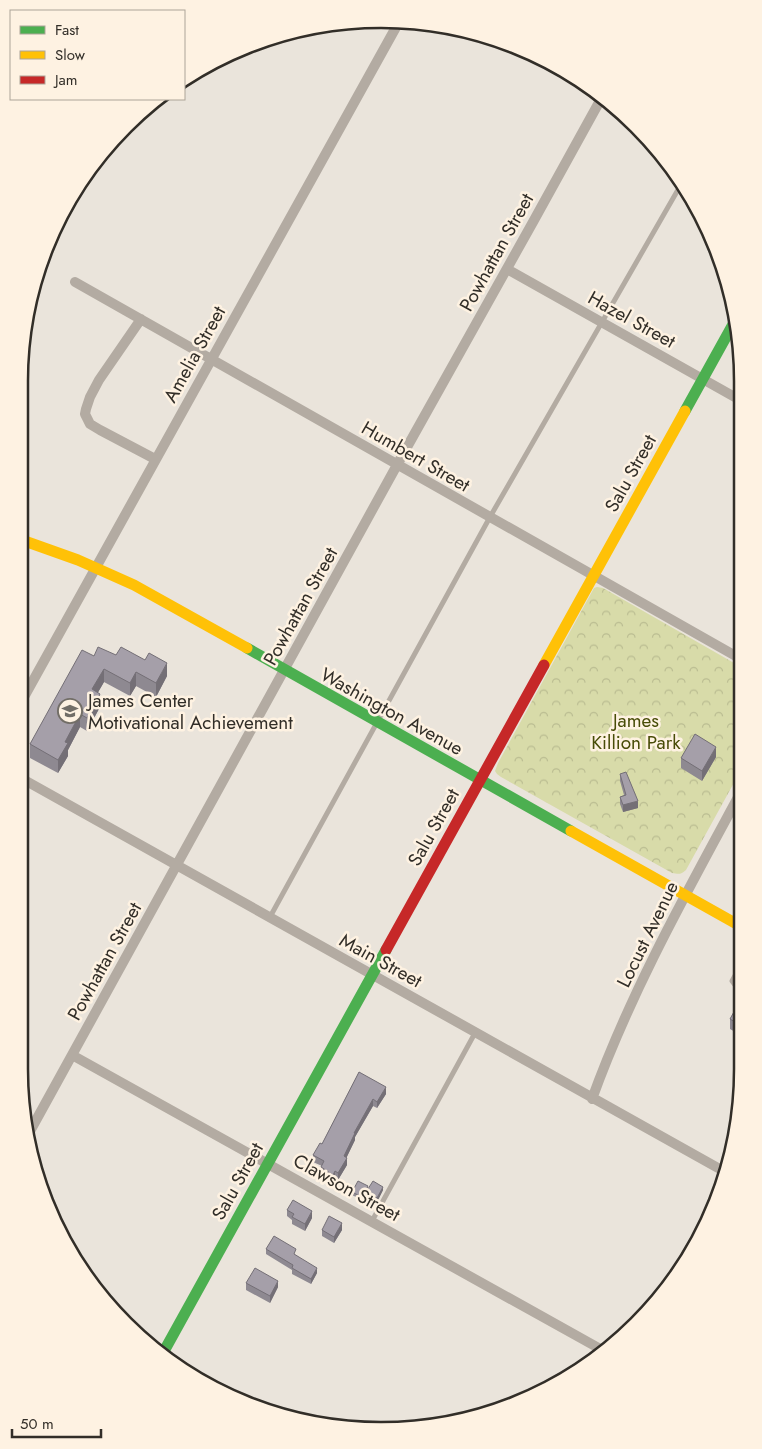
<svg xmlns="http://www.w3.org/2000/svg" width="762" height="1449" font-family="Jost,sans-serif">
	<defs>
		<pattern id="park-crowns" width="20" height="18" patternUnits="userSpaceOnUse" patternTransform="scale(1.25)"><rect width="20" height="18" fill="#d8dba9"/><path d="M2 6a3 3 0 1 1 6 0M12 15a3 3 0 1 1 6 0" fill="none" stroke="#babc91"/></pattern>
	</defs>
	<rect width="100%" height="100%" fill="#eae4db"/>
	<path fill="url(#park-crowns)" d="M 597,587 L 603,588 L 741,667 L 741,770 L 686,870 C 681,875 678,874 672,873 L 501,777 L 497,774 L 495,771 L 498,763 L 594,588 Z"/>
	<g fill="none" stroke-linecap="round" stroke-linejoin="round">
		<path stroke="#b3aba2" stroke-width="5" d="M 270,917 L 490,517 L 683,181
			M 742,963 L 732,981 L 738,989 L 742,992
			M 372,1221 L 475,1033"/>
		<path stroke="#b3aba2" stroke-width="10" d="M 507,269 L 740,400
			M 75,282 L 741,659
			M 141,319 L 99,380 L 90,397 L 86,409 L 85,414 L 90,424 L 100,430 L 155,459
			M 19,706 L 400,20
			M 19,777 L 727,1173
			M 72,1055 L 604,1351
			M 592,1099 C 631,991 688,890 742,790
			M 29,1133 L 397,465 L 533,222 L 602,97"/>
		<path stroke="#4caf50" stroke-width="11" d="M 685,411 L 736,319
			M 247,648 L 571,831
			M 163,1353 L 386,950"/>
		<path stroke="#ffc107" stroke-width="11" d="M 19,539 L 78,560 L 134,585 L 247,648
			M 544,665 L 685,411
			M 571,831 L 742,927"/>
		<path stroke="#c62828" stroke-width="11" d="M 386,950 L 544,665"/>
	</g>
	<path fill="#8e8991" d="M 94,656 L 167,676 L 156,697 L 136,686 L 130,696 L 104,682 L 98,692 L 100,707 L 87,731 L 80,727 L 68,750 L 68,756 L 58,773 L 30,758 L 30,744 Z
		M 716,757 L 702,781 L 681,768 L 681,758 Z
		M 620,774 L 638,808 L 623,812 L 620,804 L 620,797 L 624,795 L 620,781 Z
		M 742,1000 L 742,1036 L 730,1029 L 730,1019 Z
		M 359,1072 L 386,1094 L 377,1108 L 373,1106 L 355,1137 L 355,1140 L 346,1158 L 347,1165 L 338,1180 L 335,1178 L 333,1181 L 321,1174 L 322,1166 L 313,1162 L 313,1155 L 322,1144 Z
		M 368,1189 L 383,1190 L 377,1202 L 366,1196 L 366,1193 L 362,1200 L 352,1195 L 352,1192 Z
		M 287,1210 L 312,1218 L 305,1231 L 292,1224 L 292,1220 L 287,1216 Z
		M 322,1230 L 342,1230 L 334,1243 L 322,1236 Z
		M 266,1249 L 296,1255 L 317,1273 L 311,1284 L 292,1274 L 292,1270 L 266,1254 Z
		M 246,1283 L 278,1287 L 270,1303 L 246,1290 Z"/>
	<path fill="#746f76" d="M 167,663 L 167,676 L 156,697 L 156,683 Z
		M 104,669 L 104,682 L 92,703 L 92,689 Z
		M 136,672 L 136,686 L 130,696 L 130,683 Z
		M 100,694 L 100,707 L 87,731 L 87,718 Z
		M 80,714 L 80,727 L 68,750 L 68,756 L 58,773 L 58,760 L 65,742 Z
		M 716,747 L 716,757 L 702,781 L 702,771 Z
		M 638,801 L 638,808 L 623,812 L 623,805 Z
		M 386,1087 L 386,1094 L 377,1108 L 377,1102 Z
		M 373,1099 L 373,1106 L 355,1137 L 355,1140 L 344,1163 L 344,1156 L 354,1133 Z
		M 347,1158 L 347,1165 L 338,1180 L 338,1173 Z
		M 335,1171 L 335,1178 L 333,1181 L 333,1175 Z
		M 368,1186 L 368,1189 L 362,1200 L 362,1197 Z
		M 383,1187 L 383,1190 L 377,1202 L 377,1198 Z
		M 312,1211 L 312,1218 L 305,1231 L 305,1224 Z
		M 342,1223 L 342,1230 L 334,1243 L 334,1237 Z
		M 317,1268 L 317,1273 L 311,1284 L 311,1279 Z
		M 278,1281 L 278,1287 L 270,1303 L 270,1296 Z"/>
	<path fill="#a59fa9" stroke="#746f76" d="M 98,647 L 116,655 L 121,647 L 145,660 L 149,653 L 167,663 L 156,683 L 136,672 L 130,683 L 104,669 L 92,689 L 100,694 L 87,718 L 80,714 L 65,742 L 68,743 L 58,760 L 30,744 L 82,650 L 94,656 Z
		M 695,734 L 716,747 L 702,771 L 681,758 Z
		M 626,772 L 638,801 L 623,805 L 620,797 L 626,795 L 620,774 Z
		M 741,999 L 742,1000 L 742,1026 L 730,1019 Z
		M 359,1072 L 386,1087 L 377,1102 L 373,1099 L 354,1133 L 355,1133 L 344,1156 L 347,1158 L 338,1173 L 335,1171 L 333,1175 L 321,1167 L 324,1161 L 313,1155 L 320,1143 L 322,1144 Z
		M 358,1181 L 368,1186 L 362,1197 L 352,1192 Z
		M 373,1181 L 383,1187 L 377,1198 L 366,1192 Z
		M 293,1200 L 312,1211 L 305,1224 L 292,1217 L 294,1214 L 287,1210 Z
		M 329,1216 L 342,1223 L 334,1237 L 322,1230 Z
		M 274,1236 L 296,1249 L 294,1254 L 317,1268 L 311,1279 L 292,1268 L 293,1265 L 266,1249 Z
		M 255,1268 L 278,1281 L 270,1296 L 246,1283 Z"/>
	<defs>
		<symbol id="school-ring" viewBox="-11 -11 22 22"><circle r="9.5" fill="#fef2e2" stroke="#726e67" stroke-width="1.5"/><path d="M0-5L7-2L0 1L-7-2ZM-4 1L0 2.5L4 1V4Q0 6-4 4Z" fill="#726e67"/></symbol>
	</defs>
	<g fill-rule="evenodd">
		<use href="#school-ring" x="56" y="697" width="28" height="28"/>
	</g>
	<g text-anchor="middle" stroke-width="5" stroke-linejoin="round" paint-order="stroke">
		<g font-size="19" fill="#322e28" stroke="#fef2e2">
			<text transform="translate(496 252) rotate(-61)" y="7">Powhattan Street</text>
			<text transform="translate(632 319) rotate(29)" y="7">Hazel Street</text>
			<text transform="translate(194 354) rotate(-61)" y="7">Amelia Street</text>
			<text transform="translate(416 456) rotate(30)" y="7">Humbert Street</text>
			<text transform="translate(630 473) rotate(-61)" y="7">Salu Street</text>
			<text transform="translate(300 606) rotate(-61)" y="7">Powhattan Street</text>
			<text transform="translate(392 711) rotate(29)" y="7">Washington Avenue</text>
			<text transform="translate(433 827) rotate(-61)" y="7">Salu Street</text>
			<text transform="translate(647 934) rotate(-64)" y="7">Locust Avenue</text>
			<text transform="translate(381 960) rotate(29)" y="7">Main Street</text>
			<text transform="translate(104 961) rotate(-61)" y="7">Powhattan Street</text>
			<text transform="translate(237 1181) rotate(-61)" y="7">Salu Street</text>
			<text transform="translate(347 1187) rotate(29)" y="7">Clawson Street</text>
		</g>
		<g font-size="19" fill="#322e28" stroke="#fef2e2" text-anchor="start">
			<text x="88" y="707">James Center<tspan x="88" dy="22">Motivational Achievement</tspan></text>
		</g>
		<g font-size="19" fill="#484c07" stroke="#fef2e2">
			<text x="636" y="727">James<tspan x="636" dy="22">Killion Park</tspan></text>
		</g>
	</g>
	<path d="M0 0H762V1449H0ZM381 28H381A353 353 0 0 1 734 381V1069A353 353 0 0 1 381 1422H381A353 353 0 0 1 28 1069V381A353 353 0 0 1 381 28Z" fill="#fef2e2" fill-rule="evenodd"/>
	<path fill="none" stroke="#322e28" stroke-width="2.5" d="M381 28H381A353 353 0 0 1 734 381V1069A353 353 0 0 1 381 1422H381A353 353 0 0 1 28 1069V381A353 353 0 0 1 381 28Z"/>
	<rect x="10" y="10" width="175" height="90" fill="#fef2e2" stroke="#aca498"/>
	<rect x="20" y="26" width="25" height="8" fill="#4caf50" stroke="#aca498"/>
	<text x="55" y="35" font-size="15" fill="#322e28">Fast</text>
	<rect x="20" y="51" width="25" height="8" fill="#ffc107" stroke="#aca498"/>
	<text x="55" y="60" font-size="15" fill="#322e28">Slow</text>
	<rect x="20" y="76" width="25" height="8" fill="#c62828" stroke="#aca498"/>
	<text x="55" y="85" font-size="15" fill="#322e28">Jam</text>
	<path d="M12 1429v8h89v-8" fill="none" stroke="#322e28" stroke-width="2.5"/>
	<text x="20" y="1429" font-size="15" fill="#322e28" stroke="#fef2e2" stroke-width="4" paint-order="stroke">50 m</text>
</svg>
